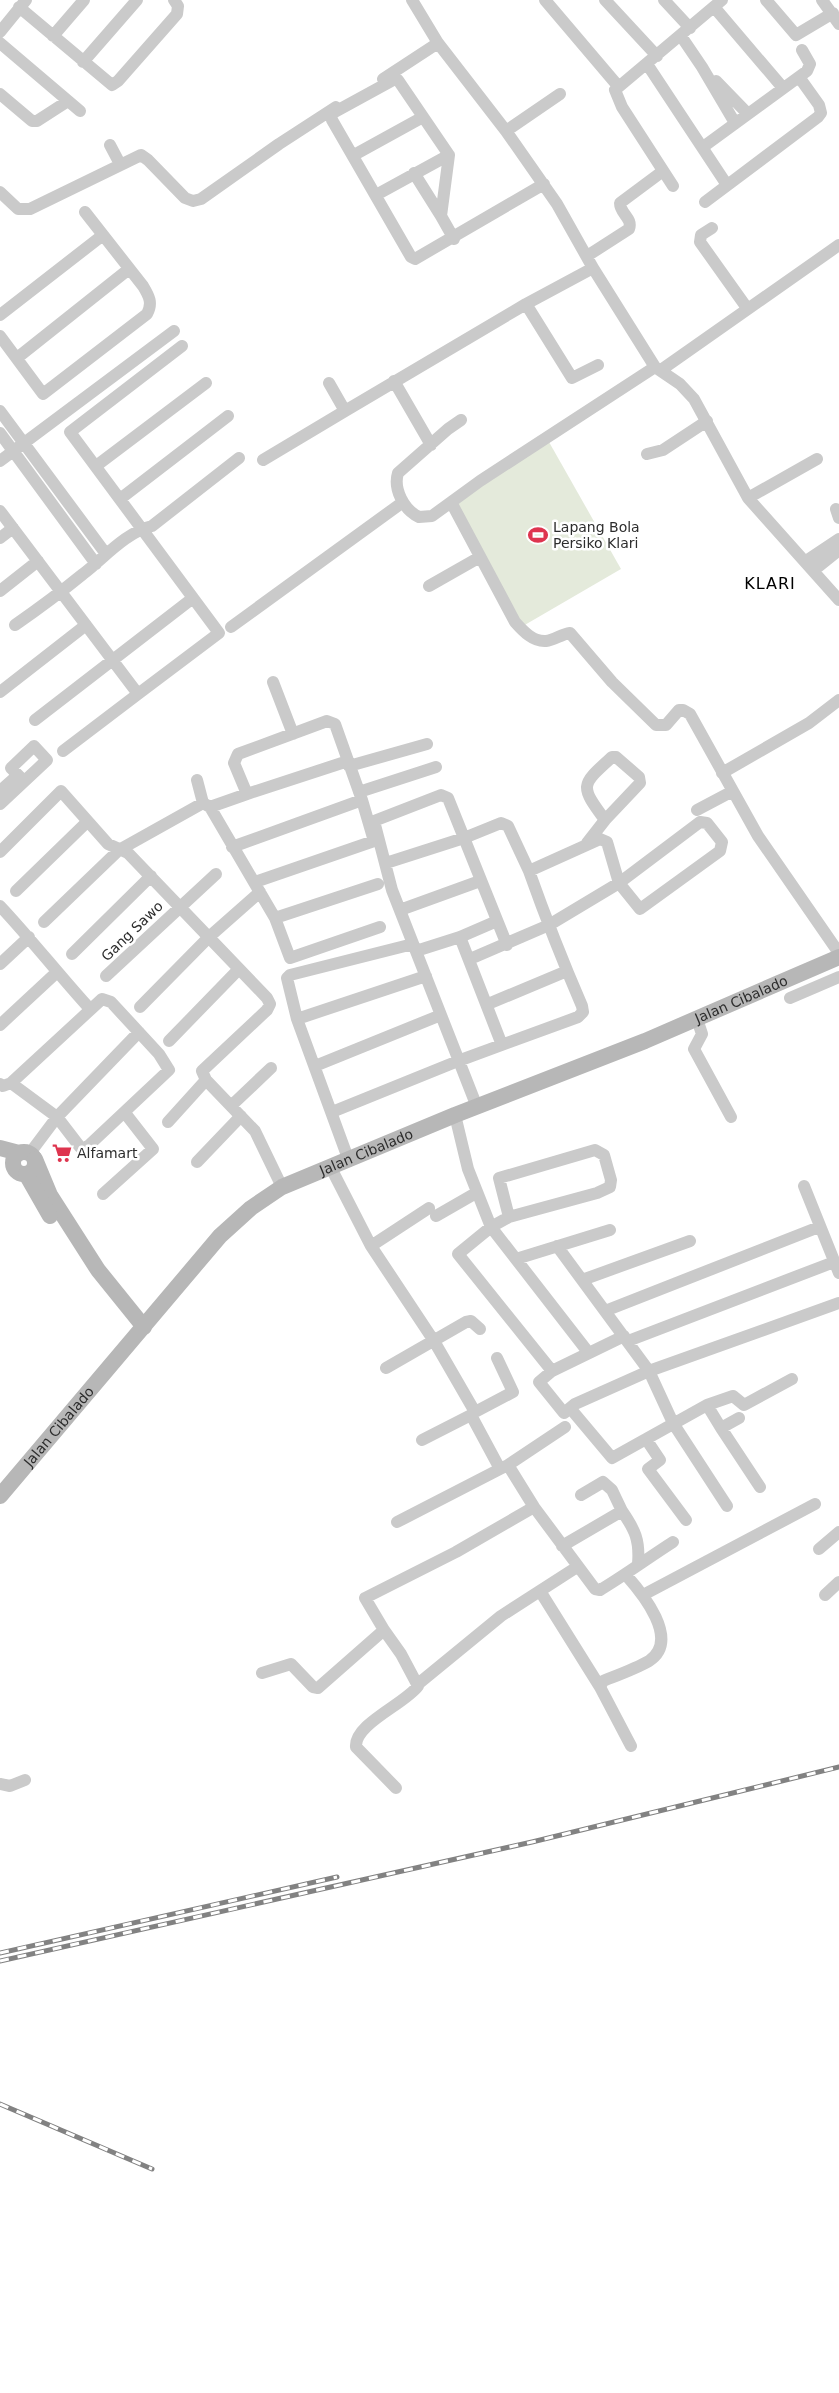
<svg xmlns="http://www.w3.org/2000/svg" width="839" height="2393" font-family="'DejaVu Sans',sans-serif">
	<rect width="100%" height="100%" fill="#fff"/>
	<path fill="#e4eadb" d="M 549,442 L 621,569 L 523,626 L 454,502 Z"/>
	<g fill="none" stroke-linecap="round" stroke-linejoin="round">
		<path stroke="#cacaca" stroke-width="12" d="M 412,0 L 438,43 L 506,131 L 557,204 L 593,268 L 655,367 L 680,384 L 694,399 L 748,498 L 839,600
			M 545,0 L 618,86
			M 605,0 L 657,56
			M 664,0 L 690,28
			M 766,0 L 796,35 L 833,13
			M 822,0 L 839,24
			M 19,7 L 112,85 L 118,81 L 177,14 L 178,6 L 174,0
			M 714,7 L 783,88
			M 0,32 L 26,0
			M 53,36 L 84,0
			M 681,36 L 702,67 L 735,123
			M 0,43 L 80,111
			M 83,62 L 137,0
			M 647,64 L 727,185
			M 383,79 L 438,43
			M 716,81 L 748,114
			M 0,94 L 32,121 L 37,121 L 68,101
			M 506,131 L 560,94
			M 110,145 L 120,164
			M 703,147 L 807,71 L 810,64 L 802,50
			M 354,155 L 423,117
			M 414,173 L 441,216
			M 673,186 L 622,107 L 615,90 L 722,0
			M 0,192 L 18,209 L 30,209 L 141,155 L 148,160 L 185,198 L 193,201 L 201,199 L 279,144 L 336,107
			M 376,195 L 449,155
			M 705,202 L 818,117 L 821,113 L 819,105 L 799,77
			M 712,228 L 701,235 L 700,242 L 747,308
			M 454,239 L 441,216 L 449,155 L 398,80 L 395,79 L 331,114 L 332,120 L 411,257 L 415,259 L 544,184
			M 587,256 L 629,229 C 633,218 620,214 620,203 L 663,171
			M 526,304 L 572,378 L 598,365
			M 0,315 L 103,235
			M 0,336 L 43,394 L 147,314 C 153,303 149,296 143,286 L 85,212
			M 17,358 L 129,269
			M 661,370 L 839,245
			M 394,381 L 431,445
			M 329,383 L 345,411 L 526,304 L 593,268
			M 0,411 L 106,554
			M 461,420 L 448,429 L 398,473 C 393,489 404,510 419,517 L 432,516 L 480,481 L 655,367
			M 0,433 L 96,564
			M 647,454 L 663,450 L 707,421
			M 263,460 L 345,411
			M 0,461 L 174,331
			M 96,466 L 206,383
			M 748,498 L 817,459
			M 120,499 L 228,416
			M 451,502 L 515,622 C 523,631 533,642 546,641 C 554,640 562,634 570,633 L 612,682 L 656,725 L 666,725 L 679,710 L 683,710 L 690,714 L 758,836 L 839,953
			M 836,509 L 839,518
			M 0,511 L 138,694 L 63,751
			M 0,538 L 13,528
			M 806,561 L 839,539
			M 814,570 L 839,550
			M 429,586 L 480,557
			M 0,591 L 38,561
			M 15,625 C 38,609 61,592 83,574 C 104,558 126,532 152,526 L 239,458
			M 231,627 L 403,502
			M 273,682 L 293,734
			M 0,692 L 86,625
			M 138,694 L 219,633 L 70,432 L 182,346
			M 35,720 L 193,598
			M 349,766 L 427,744
			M 722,773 L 809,723 L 839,700
			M 197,780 L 203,803
			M 0,791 L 18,775
			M 359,792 L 436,767
			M 247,794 L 348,761
			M 0,804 L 47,760 L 34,746 L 11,768 L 24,781
			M 210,807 L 247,794 L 234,763 L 238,754 L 327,721 L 335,724 L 362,800 L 374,841 L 255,882
			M 697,810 L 731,792
			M 587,843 L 605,820 L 640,783 L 639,777 L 616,757 L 612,757 C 581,785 579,785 605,820
			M 232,847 L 362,800
			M 0,852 L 61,791 L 108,844 L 128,853 L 267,998 L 270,1004 L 267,1010 L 202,1071 L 206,1080 L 255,1131 L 282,1187
			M 386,863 L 464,838 L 501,823 L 508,826 L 529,871
			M 16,891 L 87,822
			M 0,906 C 31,939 59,975 90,1009
			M 400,910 L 480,881
			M 275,918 L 290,958 L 380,927
			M 44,922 L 119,850 L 203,803 L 210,807 L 275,918 L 378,884
			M 460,937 L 502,1045
			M 416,951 L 460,937 L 497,921
			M 72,954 L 151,876
			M 0,964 L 29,937
			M 106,976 L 216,874
			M 790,998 L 839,977
			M 488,1004 L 567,971
			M 140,1007 L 209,937 L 260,892
			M 297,1019 L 426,976
			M 697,1019 L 702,1034 L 694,1049 L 731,1117
			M 0,1025 L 56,973
			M 169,1041 L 239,969
			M 315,1066 L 441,1015
			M 0,1084 L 3,1086 L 11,1083 L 102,999 L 111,1002 L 159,1054 L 169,1070 L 86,1148 L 80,1147 L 57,1117 L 11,1083
			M 232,1105 L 271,1068
			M 477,1107 L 392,890 L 374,821 L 441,795 L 448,798 L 507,945
			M 332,1112 L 458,1061 L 578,1017 L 583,1012 L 582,1006 C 563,962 545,916 529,871 L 600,839 L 607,842 L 619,883 L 640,909 L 720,851 L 722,842 L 707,823 L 700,822 L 619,883 L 549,925 L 470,959
			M 455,1115 L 468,1169 L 491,1227 L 588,1352
			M 168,1122 L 206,1080
			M 30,1153 L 57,1117 L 139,1032
			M 349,1161 L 297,1019 L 287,978 L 290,975 L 413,944
			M 197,1162 L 241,1116
			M 331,1168 L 371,1246 L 434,1341 L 475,1412 L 471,1415 L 500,1469 L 508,1465 L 534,1507 L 595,1589 L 600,1590 C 625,1575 648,1558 673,1542
			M 804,1186 L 839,1273
			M 103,1194 L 153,1149 L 125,1113
			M 436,1216 L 476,1193
			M 509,1217 L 499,1178 L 595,1150 L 604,1155 L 611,1180 L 610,1187 L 597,1193 L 509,1217 L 491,1227 L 458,1254 L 552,1371
			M 371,1246 L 429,1208
			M 557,1246 L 649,1371 L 575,1404 L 564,1413 L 539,1382 L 552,1371 L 624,1336
			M 516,1259 L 610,1230
			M 582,1280 L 690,1241
			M 605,1311 L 819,1227
			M 628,1341 L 834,1262
			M 386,1368 L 466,1322 L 471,1321 L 480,1329
			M 707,1405 L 721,1428 L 739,1418
			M 570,1408 L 612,1458 L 707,1405 L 733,1396 L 744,1405 L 792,1379
			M 475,1412 L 513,1392 L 497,1358
			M 721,1428 L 760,1487
			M 646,1439 L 660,1460 L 648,1469 L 686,1520
			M 422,1440 L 471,1415
			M 508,1465 L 565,1427
			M 581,1495 L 603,1482 L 612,1490 L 622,1511
			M 727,1506 L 673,1423 L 649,1371 L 839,1303
			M 397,1522 L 500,1469
			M 562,1546 L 622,1511 C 635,1530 640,1540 638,1564
			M 819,1549 L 839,1532
			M 540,1591 L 600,1687 L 631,1746
			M 643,1595 L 815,1504
			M 825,1595 L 839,1582
			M 384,1630 L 401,1654 L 418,1686 C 405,1704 354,1724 356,1747 L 396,1788
			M 262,1673 L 291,1664 L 313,1687 L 318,1688 L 384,1630 L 365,1598 L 456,1552 L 534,1507
			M 418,1684 L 501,1616 L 577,1567
			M 600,1687 L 603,1681 C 618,1675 635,1669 649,1661 C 681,1640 642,1593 626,1575
			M 0,1784 L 10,1786 L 25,1780"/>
		<g stroke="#b7b7b7" stroke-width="16">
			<path d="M 0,1148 L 19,1153"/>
			<circle cx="24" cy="1163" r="11"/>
			<path d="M 35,1159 L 50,1195 L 98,1270 L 144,1327"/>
			<path d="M 26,1174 L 50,1216"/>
			<path id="s1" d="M 0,1496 L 220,1236 L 251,1208 L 282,1187 L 455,1115 L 645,1041 L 839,957"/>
		</g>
		<defs>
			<path id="rail" d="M 0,1953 L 337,1877
				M 0,1961 L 532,1842 L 839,1767
				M 0,2104 L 152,2169"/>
		</defs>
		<use href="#rail" stroke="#828282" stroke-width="5"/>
		<use href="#rail" stroke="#fff" stroke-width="3" stroke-dasharray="9" stroke-linecap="butt"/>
	</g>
	<defs>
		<symbol id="stadium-bare" viewBox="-9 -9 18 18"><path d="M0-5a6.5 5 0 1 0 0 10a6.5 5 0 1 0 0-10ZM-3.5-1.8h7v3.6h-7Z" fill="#de354f" stroke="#fff" stroke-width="2.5" paint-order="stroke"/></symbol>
		<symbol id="supermarket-bare" viewBox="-9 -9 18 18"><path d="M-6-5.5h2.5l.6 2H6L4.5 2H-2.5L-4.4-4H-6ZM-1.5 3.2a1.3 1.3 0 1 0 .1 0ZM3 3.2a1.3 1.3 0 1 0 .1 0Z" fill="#de354f" stroke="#fff" stroke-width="2.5" paint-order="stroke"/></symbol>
	</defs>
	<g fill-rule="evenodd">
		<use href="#stadium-bare" x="524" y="521" width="28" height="28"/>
		<use href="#supermarket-bare" x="48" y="1139" width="28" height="28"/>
	</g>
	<g text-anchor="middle" stroke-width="5" stroke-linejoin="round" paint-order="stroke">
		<g font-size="14" fill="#2d2d2d" stroke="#fff" text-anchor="start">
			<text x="553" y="532">Lapang Bola<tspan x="553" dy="16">Persiko Klari</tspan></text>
			<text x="77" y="1158">Alfamart</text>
		</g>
		<g font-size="14" fill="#2d2d2d" stroke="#fff">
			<text transform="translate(132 931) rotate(-44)" y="5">Gang Sawo</text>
			<text dy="5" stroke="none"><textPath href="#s1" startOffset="916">Jalan Cibalado</textPath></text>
			<text dy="5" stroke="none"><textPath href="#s1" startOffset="511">Jalan Cibalado</textPath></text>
			<text dy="5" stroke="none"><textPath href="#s1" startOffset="91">Jalan Cibalado</textPath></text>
		</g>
		<g font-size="16" letter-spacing="1" fill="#000" stroke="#fff">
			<text x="770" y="589">KLARI</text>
		</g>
	</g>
</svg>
